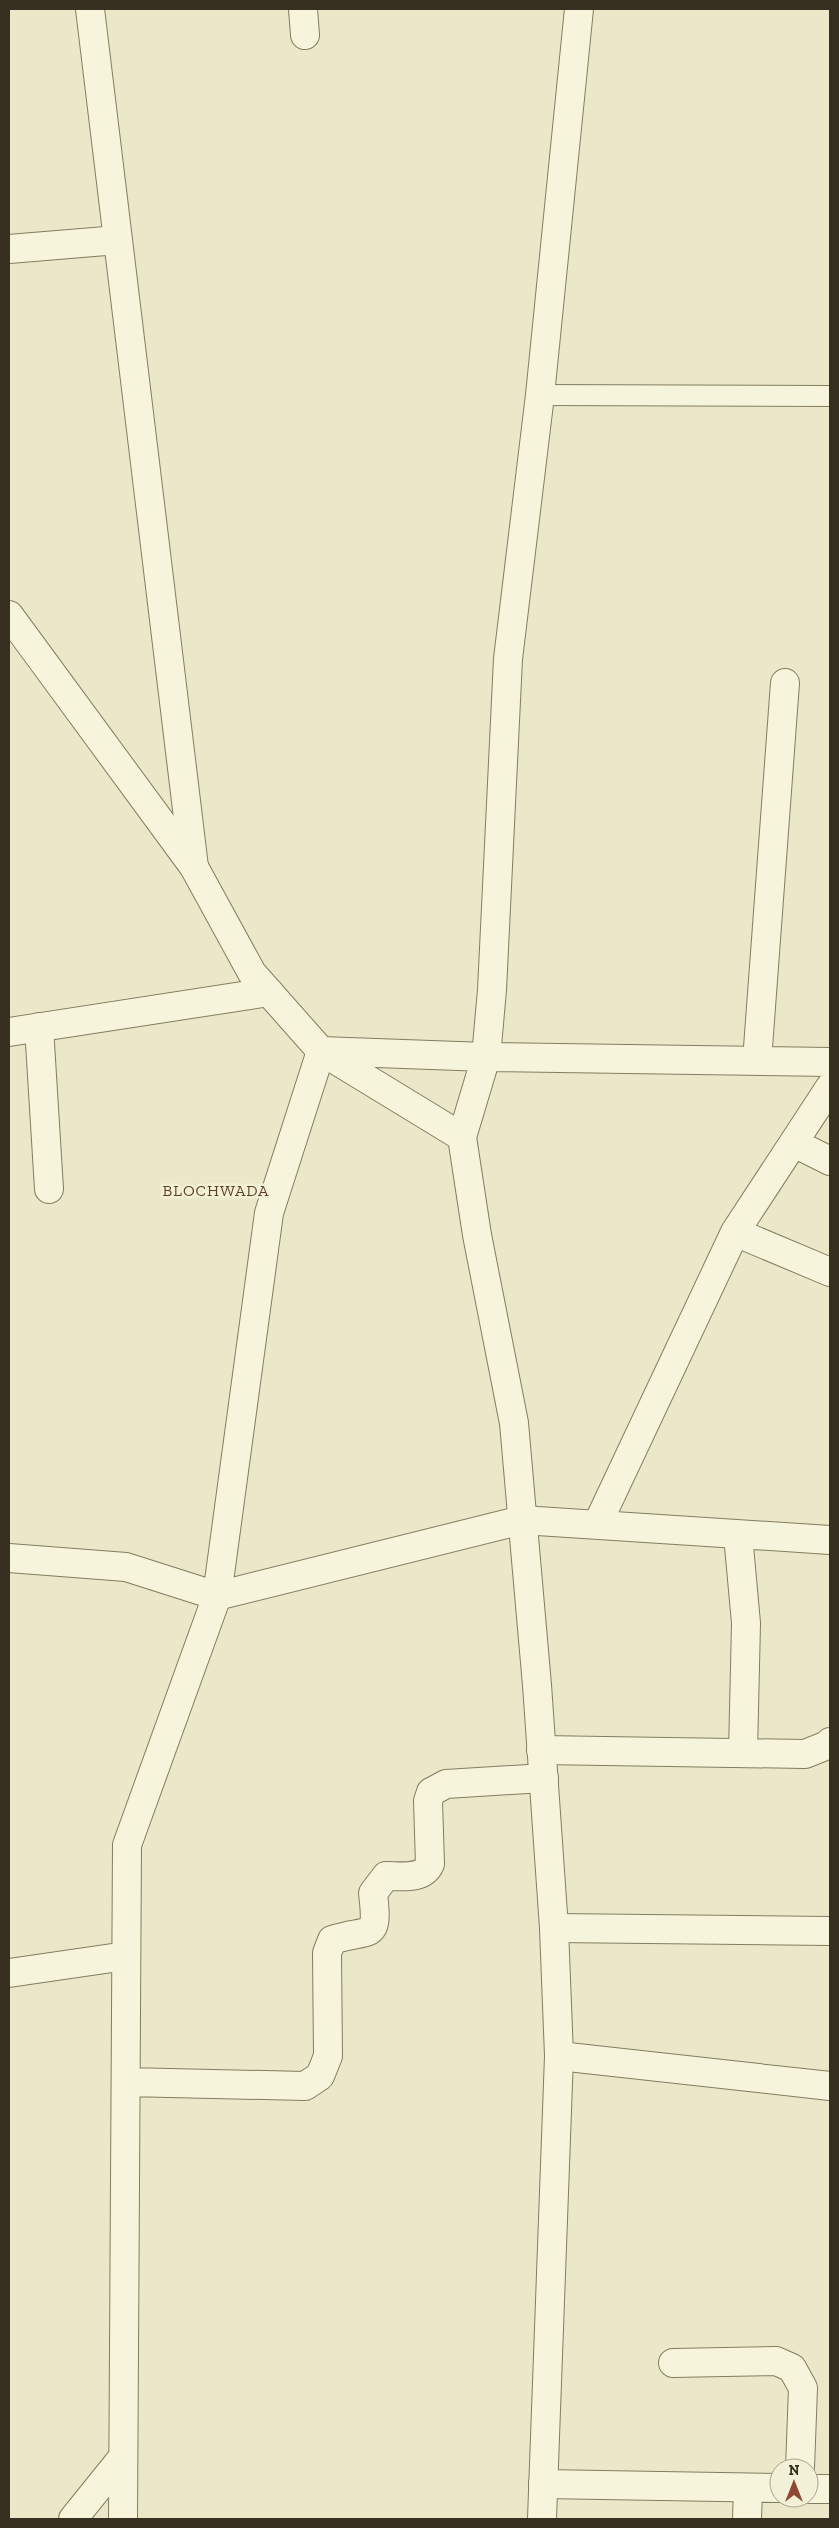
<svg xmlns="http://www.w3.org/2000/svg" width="839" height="2528" font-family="'Zilla Slab',serif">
	<rect width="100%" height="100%" fill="#eae8c8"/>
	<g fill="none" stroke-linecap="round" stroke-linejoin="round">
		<defs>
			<path id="service" d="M 540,395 L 830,396"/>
			<path id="minor" d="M 90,9 L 194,867
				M 303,9 L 305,35
				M 9,249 L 118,240
				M 39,1027 L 49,1189
				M 9,1032 L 269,992
				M 757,1061 L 785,683
				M 462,1137 L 486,1057 L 492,990 L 508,659 L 540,395 L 579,9
				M 794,1143 L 830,1161
				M 735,1232 L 830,1272
				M 597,1525 L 735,1232 L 830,1087
				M 738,1535 L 746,1623 L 743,1753
				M 9,1558 L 126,1567 L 217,1596 L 269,1213 L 321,1051 L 486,1057 L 830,1062
				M 541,1750 L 805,1754 L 830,1744 L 830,1742
				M 554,1928 L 830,1931
				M 9,1973 L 126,1956
				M 559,2056 L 830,2086
				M 126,2082 L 305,2086 L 320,2076 L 328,2056 L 327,1953 L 332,1940 C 370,1927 379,1944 373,1893 L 386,1876 C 401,1876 423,1880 430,1864 L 428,1801 L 431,1792 L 446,1784 L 544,1778
				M 673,2363 L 776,2361 L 792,2368 L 803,2388 L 800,2468
				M 543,2484 L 779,2488
				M 809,2489 L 830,2489
				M 73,2519 L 123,2457
				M 123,2519 L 127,1845 L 217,1596 L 522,1520 L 830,1540
				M 747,2519 L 748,2488"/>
			<path id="tertiary" d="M 9,615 L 194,867 L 252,973 L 321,1051 L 462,1137 L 477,1235 L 514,1423 L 537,1685 L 554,1928 L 559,2056 L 542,2519"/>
		</defs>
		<use href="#service" stroke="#857c5f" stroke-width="22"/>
		<use href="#minor" stroke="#857c5f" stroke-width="30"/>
		<use href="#tertiary" stroke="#857c5f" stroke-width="30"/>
		<use href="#service" stroke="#f6f4db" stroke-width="20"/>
		<use href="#minor" stroke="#f6f4db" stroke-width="28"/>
		<use href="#tertiary" stroke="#f6f4db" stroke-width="28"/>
	</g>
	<g text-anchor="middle" stroke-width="5" stroke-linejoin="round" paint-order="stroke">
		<g font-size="16" letter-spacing="1" fill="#5f3e25" stroke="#f2f1d7">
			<text x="216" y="1196">BLOCHWADA</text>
		</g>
	</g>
	<rect width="839" height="2528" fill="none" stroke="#373021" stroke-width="20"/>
	<g transform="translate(794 2483)"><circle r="24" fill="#f2f1d7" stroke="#a7a48e"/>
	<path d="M0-4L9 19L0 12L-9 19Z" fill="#8e4935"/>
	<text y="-8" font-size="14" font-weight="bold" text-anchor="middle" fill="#373021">N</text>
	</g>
</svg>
